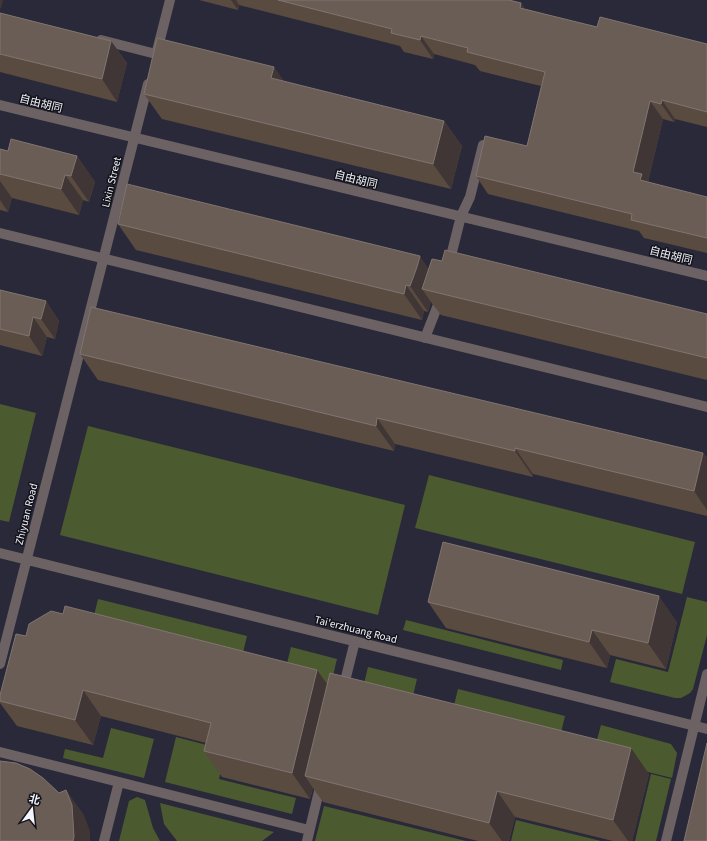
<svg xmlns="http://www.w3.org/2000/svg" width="707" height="841" font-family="'Source Sans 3','Noto Sans SC',sans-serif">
	<rect width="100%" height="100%" fill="#2a2939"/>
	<path fill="#4c5a30" d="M 0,404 L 36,413 L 9,522 L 0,520 Z
		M 88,426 L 405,505 L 378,615 L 60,535 Z
		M 429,475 L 695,542 L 682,594 L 415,528 Z
		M 687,597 L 707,602 L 707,635 L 693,689 L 690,693 L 681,698 L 675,698 L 610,682 L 616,659 L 668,672 Z
		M 98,599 L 247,636 L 239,669 L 90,632 Z
		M 406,620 L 563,660 L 561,670 L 403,630 Z
		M 291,647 L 337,659 L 329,692 L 283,680 Z
		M 368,667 L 417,679 L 409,712 L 360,700 Z
		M 458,689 L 565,716 L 557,749 L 450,722 Z
		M 601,725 L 671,744 L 677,753 L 672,778 L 592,758 Z
		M 111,728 L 154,739 L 144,778 L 63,758 L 65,749 L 103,758 Z
		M 176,737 L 226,750 L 219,779 L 296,798 L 292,814 L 165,782 Z
		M 651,774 L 671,779 L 656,841 L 635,841 Z
		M 137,797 L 145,800 L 153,828 L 160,841 L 119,841 L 129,801 Z
		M 160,803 L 274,832 L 262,841 L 177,841 L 164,824 Z
		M 324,806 L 466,841 L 315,841 Z
		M 516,820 L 601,841 L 511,841 Z"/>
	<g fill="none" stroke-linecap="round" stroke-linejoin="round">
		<path stroke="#6c6263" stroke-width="10" d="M 101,40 L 156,54
			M 0,233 L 707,407
			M 449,264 L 461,216 L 470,197 L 483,145
			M 425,338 L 441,297
			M 0,553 L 707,729
			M 0,664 L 75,370
			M 343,689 L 355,641
			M 0,752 L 309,830
			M 104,841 L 119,782
			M 307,841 L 321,783
			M 666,841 L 707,674"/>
		<path stroke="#6c6263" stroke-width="10" d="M 157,51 L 170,0
			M 0,105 L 707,276
			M 75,370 L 148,84"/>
	</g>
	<path fill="#5a4b41" d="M 199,0 L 509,0 L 521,3 L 525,9 L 597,27 L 707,44 L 707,127 L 675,119 L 674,122 L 663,119 L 648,182 L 707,197 L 707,253 L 644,238 L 639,231 L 488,194 L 476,176 L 527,146 L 541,86 L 480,71 L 475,65 L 434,54 L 433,59 L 404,52 L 400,46 L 239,5 L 238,10 Z
		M 0,13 L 111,41 L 127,63 L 117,102 L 0,72 Z
		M 274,67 L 284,82 L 444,121 L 462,146 L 451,189 L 162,119 L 144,94 Z
		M 0,149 L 8,151 L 77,156 L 95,182 L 89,202 L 83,200 L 79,215 L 12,198 L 8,212 L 0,210 Z
		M 118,224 L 429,269 L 442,261 L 707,314 L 707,380 L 441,315 L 431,302 L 428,312 L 424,311 L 422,320 L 136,250 Z
		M 0,290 L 46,301 L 59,321 L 55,339 L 47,337 L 42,356 L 0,345 Z
		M 80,354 L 703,453 L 707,458 L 707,516 L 533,474 L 533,477 L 395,444 L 394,451 L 98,380 Z
		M 428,602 L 677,622 L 666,669 L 610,655 L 607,668 L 446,628 Z
		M 63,614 L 317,670 L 327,684 L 649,774 L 632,841 L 613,841 L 515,817 L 509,841 L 478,841 L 323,802 L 313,788 L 310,799 L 222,777 L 204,751 L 206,743 L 101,716 L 93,745 L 17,726 L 0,703 L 0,695 L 26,636 Z"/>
	<path fill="#403635" d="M 0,0 L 3,0 L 1,9 L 0,7 Z
		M 231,0 L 236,0 L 239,5 L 238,10 Z
		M 521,3 L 534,21 L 520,8 Z
		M 421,36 L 434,54 L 433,59 L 420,40 Z
		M 111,41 L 127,63 L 117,102 L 102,79 Z
		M 274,67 L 292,92 L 271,78 Z
		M 662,100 L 675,119 L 674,122 L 661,104 Z
		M 650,101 L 663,119 L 646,191 L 633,172 Z
		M 444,121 L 462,146 L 451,189 L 433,164 Z
		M 77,156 L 95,182 L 89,202 L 71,176 Z
		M 65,175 L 83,200 L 79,215 L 61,189 Z
		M 0,181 L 12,198 L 8,212 L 0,200 Z
		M 420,256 L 438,282 L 434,292 L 417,267 Z
		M 417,267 L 434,292 L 422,289 L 431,302 L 428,312 L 410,286 Z
		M 406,285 L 424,311 L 422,320 L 404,294 Z
		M 46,301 L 59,321 L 55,339 L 41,319 Z
		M 33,317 L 47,337 L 42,356 L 29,336 Z
		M 377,418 L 395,444 L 394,451 L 376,426 Z
		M 515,448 L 533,474 L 533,477 L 515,451 Z
		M 703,453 L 707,458 L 707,510 L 694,491 Z
		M 659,596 L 677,622 L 666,669 L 648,643 Z
		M 592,630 L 610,655 L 607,668 L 589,642 Z
		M 317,670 L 335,695 L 305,776 L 313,788 L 310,799 L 292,773 Z
		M 83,690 L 101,716 L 93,745 L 75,720 Z
		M 631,748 L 649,774 L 632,841 L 628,841 L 613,820 Z
		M 66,790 L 84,815 L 90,831 L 90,841 L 73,841 Z
		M 497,791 L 515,817 L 509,841 L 502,841 L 489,823 Z"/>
	<path fill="#6a5d56" stroke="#807570" d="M 278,0 L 509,0 L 521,3 L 520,8 L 597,27 L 600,17 L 707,44 L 707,112 L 662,100 L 661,104 L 650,101 L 633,172 L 642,174 L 640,180 L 707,197 L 707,238 L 631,220 L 632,214 L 476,176 L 485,136 L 527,146 L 545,72 L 467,52 L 468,48 L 421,36 L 420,40 L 391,33 L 392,29 Z
		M 0,13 L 111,41 L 102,79 L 0,54 Z
		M 157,38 L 274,67 L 271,78 L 444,121 L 433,164 L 144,94 Z
		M 11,139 L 77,156 L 71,176 L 65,175 L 61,189 L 0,174 L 0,149 L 8,151 Z
		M 127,184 L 420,256 L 417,267 L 410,286 L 406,285 L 404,294 L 118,224 Z
		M 445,250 L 707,314 L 707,358 L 422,289 L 432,259 L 442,261 Z
		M 0,290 L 46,301 L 41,319 L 33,317 L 29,336 L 0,329 Z
		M 91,307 L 703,453 L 694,491 L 515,448 L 515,451 L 377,418 L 376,426 L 80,354 Z
		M 443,542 L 659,596 L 648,643 L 592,630 L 589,642 L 428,602 Z
		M 65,606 L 317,670 L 292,773 L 204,751 L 211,723 L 83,690 L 75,720 L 0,701 L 0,695 L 16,634 L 26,636 L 29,624 L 51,611 L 63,614 Z
		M 330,673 L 631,748 L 613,820 L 497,791 L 489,823 L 305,776 Z
		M 707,743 L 707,841 L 684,841 Z
		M 0,761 L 16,763 L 30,769 L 43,778 L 59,793 L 66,790 L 72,805 L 74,837 L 73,841 L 0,841 Z"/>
	<g text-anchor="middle" stroke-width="3" stroke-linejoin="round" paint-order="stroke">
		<g font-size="11" fill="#f4f4ff" stroke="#13131a">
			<text transform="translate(41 103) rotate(14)" y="4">自由胡同</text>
			<text transform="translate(356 179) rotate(14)" y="4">自由胡同</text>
			<text transform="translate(111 182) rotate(-76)" y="4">Lixin Street</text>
			<text transform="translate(671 255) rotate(14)" y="4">自由胡同</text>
			<text transform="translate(26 514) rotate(-76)" y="4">Zhiyuan Road</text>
			<text transform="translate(356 629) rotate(14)" y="4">Tai'erzhuang Road</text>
		</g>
	</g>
	<g transform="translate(32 809) rotate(15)" stroke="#13131a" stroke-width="3" paint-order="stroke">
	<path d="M0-3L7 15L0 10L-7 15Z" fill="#f4f4ff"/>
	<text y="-6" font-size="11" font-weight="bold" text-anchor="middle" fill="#f4f4ff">北</text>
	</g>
</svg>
